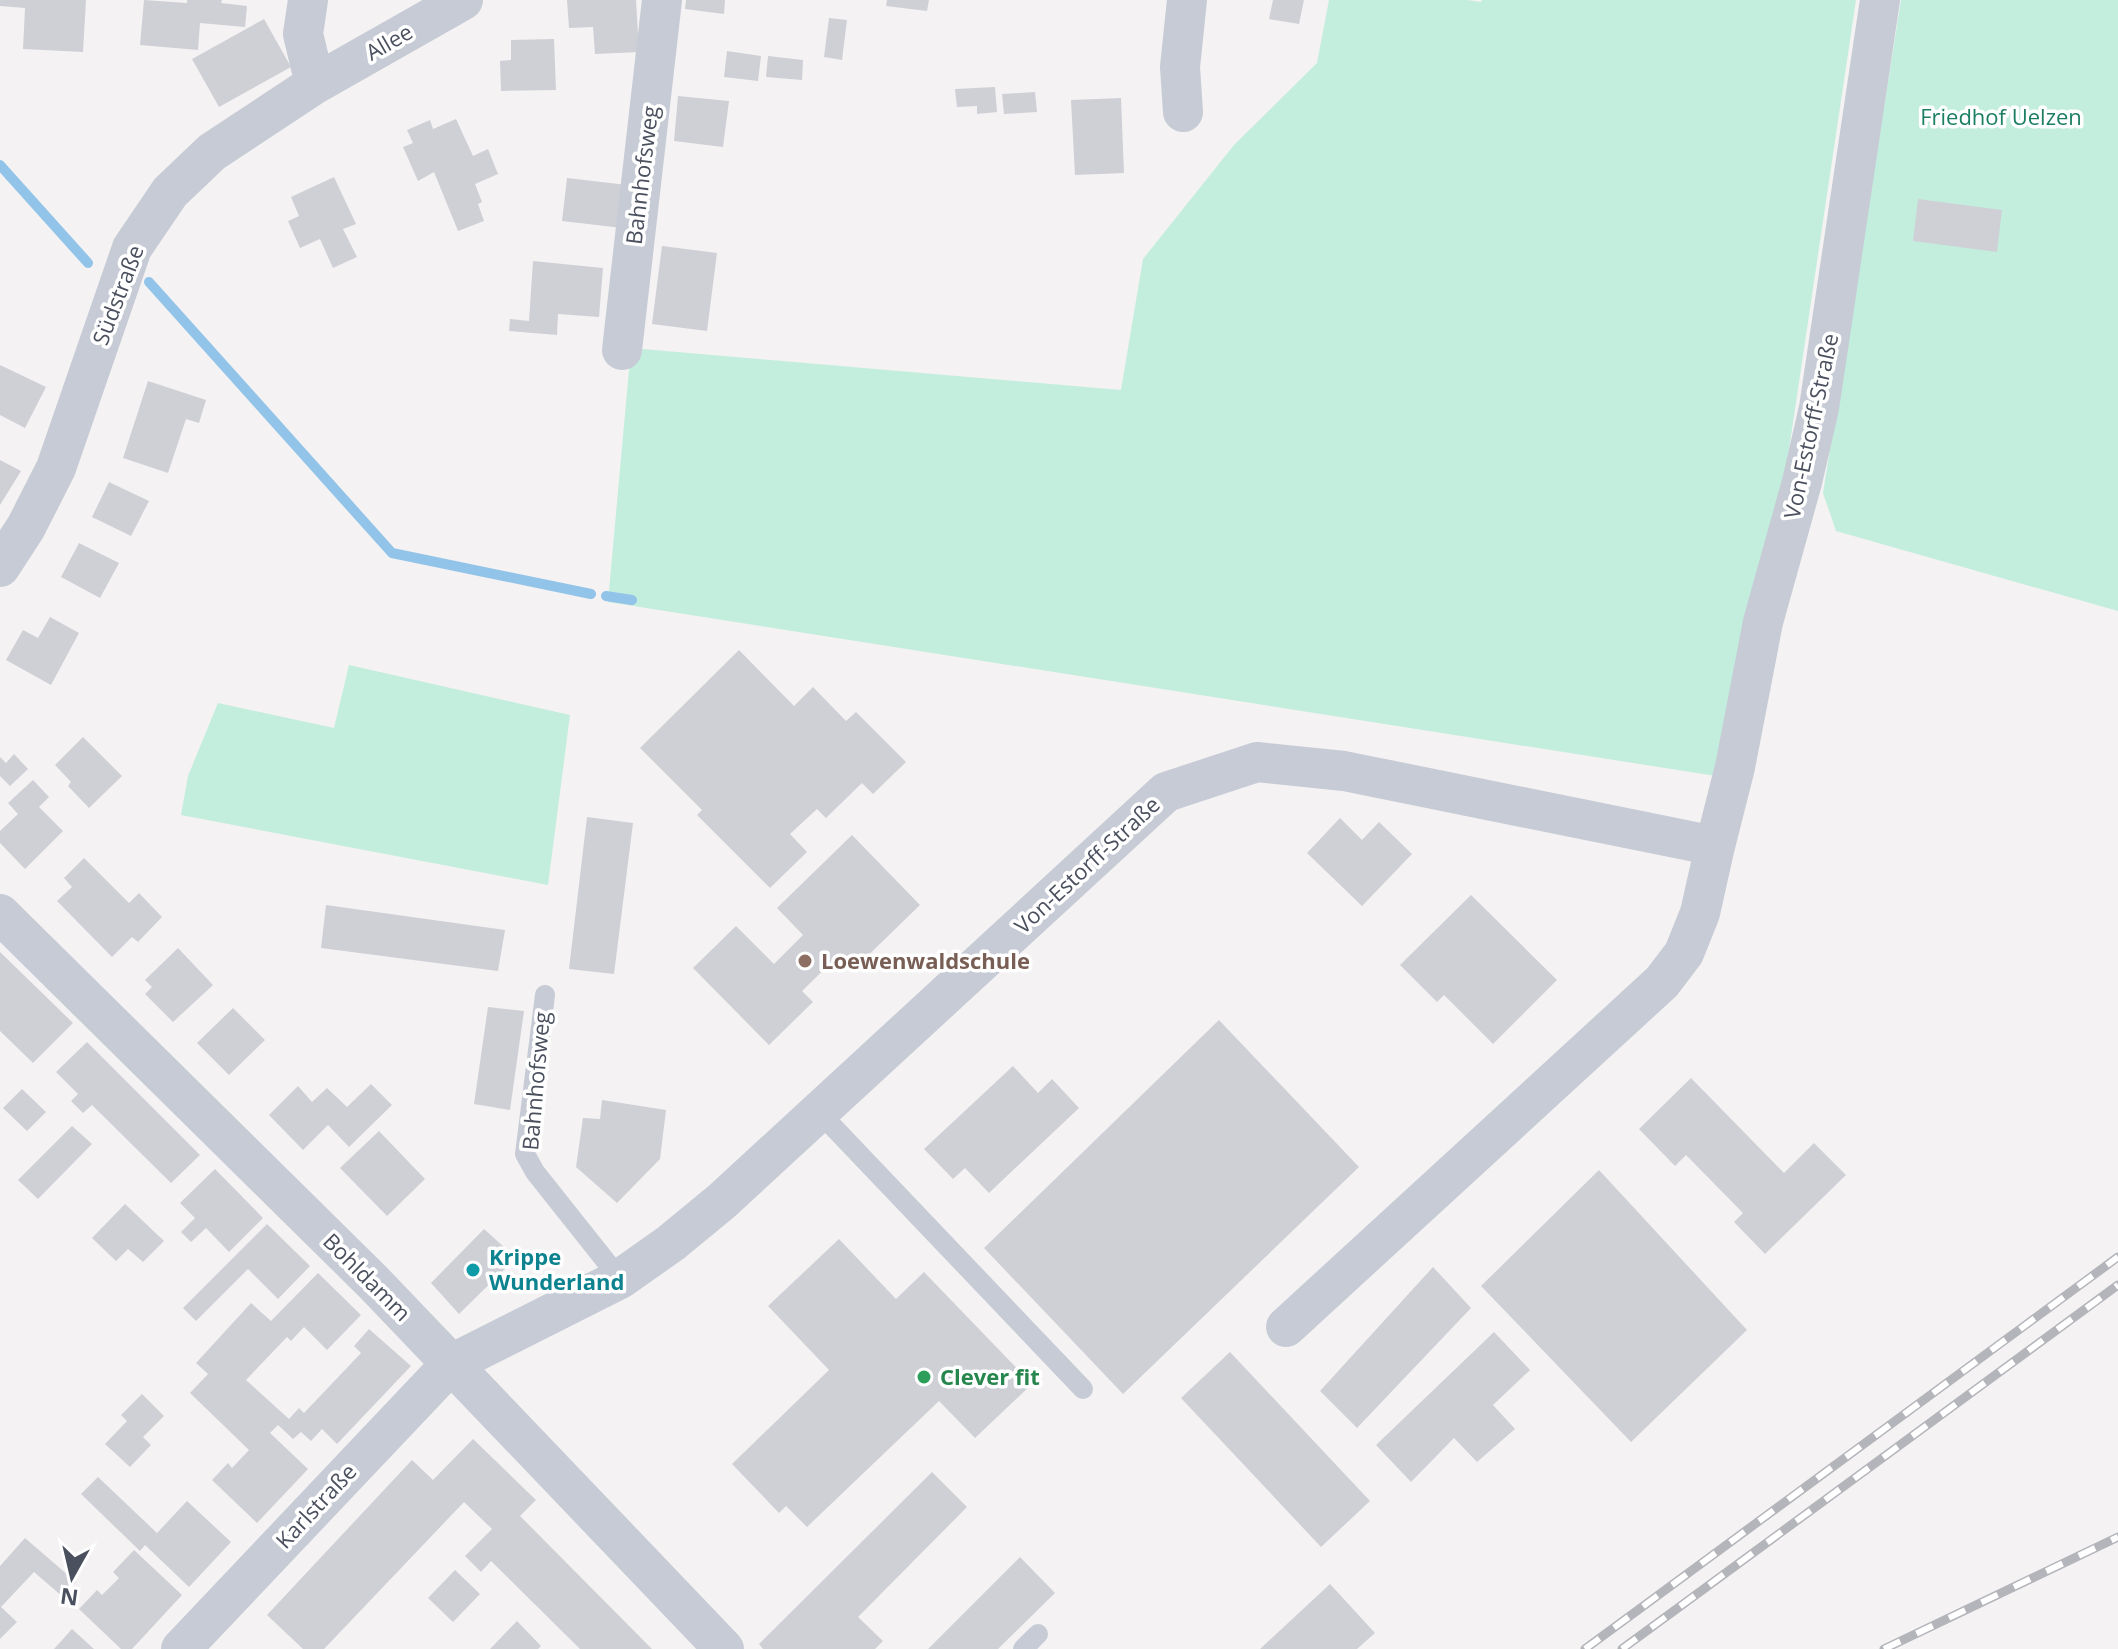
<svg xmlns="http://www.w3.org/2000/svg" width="2118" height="1649" font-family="'Open Sans',sans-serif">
	<rect width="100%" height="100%" fill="#f4f2f2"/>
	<path fill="#c3eedd" d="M 1329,0 L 1467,0 L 1481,2 L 1482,0 L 1856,0 L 1788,456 L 1716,776 L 608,602 L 631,348 L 1121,390 L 1143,259 L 1234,145 L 1317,63 Z
		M 1901,0 L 2118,0 L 2118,611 L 1836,531 L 1823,493 Z
		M 349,665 L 570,715 L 548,885 L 181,815 L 188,776 L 218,703 L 334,728 Z"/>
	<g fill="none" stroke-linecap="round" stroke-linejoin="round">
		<path stroke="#92c4e9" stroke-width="10" d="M 0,165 L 88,263
			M 149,282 L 392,553 L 591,594
			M 606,596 L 632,600"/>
	</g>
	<path fill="#cfd0d6" d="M 0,0 L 86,0 L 83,52 L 23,49 L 25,8 L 0,6 Z
		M 144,0 L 187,3 L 187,0 L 222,0 L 221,3 L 247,6 L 245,27 L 200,23 L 198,50 L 140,45 Z
		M 567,0 L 636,0 L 639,52 L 595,54 L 593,27 L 569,28 Z
		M 686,0 L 725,0 L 724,14 L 685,9 Z
		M 887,0 L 929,0 L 927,11 L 886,6 Z
		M 1273,0 L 1304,0 L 1299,24 L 1269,19 Z
		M 829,18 L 847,20 L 842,60 L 824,57 Z
		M 264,19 L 291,67 L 219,107 L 192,59 Z
		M 554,39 L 556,90 L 501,91 L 500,61 L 511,60 L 511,40 Z
		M 727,51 L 761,56 L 758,81 L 724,77 Z
		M 768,56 L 803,60 L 802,80 L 766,77 Z
		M 995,87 L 997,112 L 977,114 L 977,106 L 957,107 L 955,89 Z
		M 1035,92 L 1037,112 L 1004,114 L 1002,94 Z
		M 678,96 L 729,101 L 723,147 L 674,141 Z
		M 1121,98 L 1124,173 L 1075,175 L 1071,100 Z
		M 456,119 L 473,156 L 488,149 L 498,174 L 475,184 L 482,202 L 478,204 L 484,221 L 458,231 L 434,172 L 418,181 L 403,147 L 413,143 L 407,130 L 430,120 L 433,129 Z
		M 334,177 L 356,224 L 343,229 L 357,257 L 333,268 L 320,239 L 300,248 L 288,221 L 299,216 L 291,197 Z
		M 567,178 L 627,185 L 622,228 L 562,221 Z
		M 1918,199 L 2002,210 L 1997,252 L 1913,241 Z
		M 662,246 L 717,253 L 707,331 L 652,324 Z
		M 533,261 L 603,268 L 599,317 L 558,314 L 557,335 L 509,331 L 510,319 L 529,321 Z
		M 0,365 L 46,387 L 25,428 L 0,415 Z
		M 148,381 L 206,400 L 199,423 L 186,419 L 168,473 L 123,458 Z
		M 0,460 L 21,471 L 0,505 Z
		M 109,482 L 149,501 L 131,536 L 92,517 Z
		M 79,543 L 119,563 L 100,598 L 61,577 Z
		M 50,617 L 79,633 L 51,685 L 6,660 L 23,630 L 38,638 Z
		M 739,650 L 794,706 L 813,687 L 846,721 L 856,712 L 906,762 L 873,794 L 862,783 L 826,818 L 817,809 L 790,834 L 807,852 L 770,888 L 697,815 L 702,810 L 640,748 Z
		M 83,737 L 122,776 L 89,808 L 68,786 L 71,782 L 55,765 Z
		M 14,754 L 28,769 L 10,786 L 0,776 L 0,757 L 6,763 Z
		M 33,780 L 49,797 L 39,807 L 63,831 L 25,869 L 0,843 L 0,831 L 18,814 L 8,803 Z
		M 587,817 L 633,823 L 614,974 L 569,969 Z
		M 1340,818 L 1362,840 L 1379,822 L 1412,854 L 1362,906 L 1307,853 Z
		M 852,835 L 920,905 L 851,972 L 836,958 L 802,991 L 813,1002 L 769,1045 L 693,968 L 736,926 L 774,964 L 803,935 L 777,908 Z
		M 84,858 L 129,903 L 139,893 L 162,917 L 138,942 L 132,937 L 112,957 L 57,901 L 72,887 L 64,878 Z
		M 1471,895 L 1557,980 L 1493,1044 L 1444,995 L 1437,1002 L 1400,965 Z
		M 326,905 L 505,930 L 498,971 L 321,948 Z
		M 178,948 L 213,985 L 173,1022 L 145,994 L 152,987 L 145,980 Z
		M 0,952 L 73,1023 L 33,1063 L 0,1031 Z
		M 488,1007 L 524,1011 L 510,1110 L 474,1104 Z
		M 233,1008 L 265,1040 L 229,1075 L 197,1043 Z
		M 1219,1020 L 1359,1167 L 1123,1394 L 984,1248 Z
		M 87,1042 L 200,1155 L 171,1183 L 92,1105 L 83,1113 L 71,1101 L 78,1094 L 56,1072 Z
		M 1013,1066 L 1038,1093 L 1052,1079 L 1079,1108 L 989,1193 L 965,1168 L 953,1179 L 924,1149 Z
		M 1691,1078 L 1784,1173 L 1814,1143 L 1846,1175 L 1765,1254 L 1734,1222 L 1743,1213 L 1686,1155 L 1675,1166 L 1639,1129 Z
		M 371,1084 L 392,1105 L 349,1147 L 328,1125 L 303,1150 L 269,1115 L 298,1086 L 312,1102 L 327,1088 L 347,1107 Z
		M 22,1089 L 46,1112 L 27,1131 L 3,1108 Z
		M 602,1100 L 666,1110 L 660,1159 L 617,1203 L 576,1167 L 583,1118 L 600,1119 Z
		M 72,1126 L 92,1144 L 38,1199 L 18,1180 Z
		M 379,1131 L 425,1179 L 387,1216 L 340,1168 Z
		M 215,1169 L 263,1218 L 229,1252 L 206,1228 L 191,1242 L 181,1232 L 195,1218 L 180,1203 Z
		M 1599,1170 L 1747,1330 L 1631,1442 L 1481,1286 Z
		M 125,1204 L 164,1241 L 143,1262 L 128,1249 L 116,1261 L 92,1238 Z
		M 267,1224 L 310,1266 L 278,1299 L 248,1269 L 196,1321 L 183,1308 Z
		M 484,1229 L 516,1258 L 459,1314 L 431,1283 Z
		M 839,1239 L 896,1299 L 924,1272 L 1032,1384 L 975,1438 L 939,1401 L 807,1527 L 786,1506 L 779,1513 L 732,1464 L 829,1370 L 768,1306 Z
		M 1433,1267 L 1471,1308 L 1357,1428 L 1320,1391 Z
		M 318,1273 L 361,1315 L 327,1350 L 304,1327 L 291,1341 L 287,1337 L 246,1380 L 289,1419 L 299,1408 L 304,1413 L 361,1353 L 354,1346 L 369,1329 L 411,1366 L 337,1444 L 322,1429 L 311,1441 L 301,1432 L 293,1439 L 278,1425 L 270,1433 L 308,1469 L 257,1523 L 212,1480 L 228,1463 L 232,1468 L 249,1450 L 190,1393 L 208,1374 L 196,1363 L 251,1303 L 271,1321 Z
		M 1494,1332 L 1530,1370 L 1493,1405 L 1515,1429 L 1477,1462 L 1454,1438 L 1411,1482 L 1376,1445 Z
		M 1230,1352 L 1370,1501 L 1321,1547 L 1181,1398 Z
		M 142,1394 L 164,1416 L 143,1437 L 151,1445 L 130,1467 L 105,1444 L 127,1421 L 121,1415 Z
		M 473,1439 L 536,1500 L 520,1516 L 652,1649 L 580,1649 L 491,1561 L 481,1572 L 465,1556 L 492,1529 L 464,1502 L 324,1649 L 303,1649 L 267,1615 L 412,1460 L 433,1480 Z
		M 932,1472 L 967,1507 L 858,1617 L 883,1641 L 875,1649 L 763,1649 L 759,1644 Z
		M 98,1477 L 157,1533 L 187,1501 L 231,1542 L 189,1587 L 145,1545 L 140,1551 L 81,1494 Z
		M 25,1538 L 76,1582 L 63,1597 L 34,1572 L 1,1607 L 17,1622 L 0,1639 L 0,1566 Z
		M 134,1550 L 182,1595 L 132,1649 L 121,1649 L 79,1609 L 97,1590 L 102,1595 L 119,1578 L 113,1572 Z
		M 1020,1557 L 1055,1593 L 998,1649 L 928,1649 Z
		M 455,1570 L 480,1594 L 453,1622 L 428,1598 Z
		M 1330,1584 L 1375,1633 L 1357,1649 L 1260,1649 Z
		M 517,1621 L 541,1646 L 538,1649 L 490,1649 Z
		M 72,1629 L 94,1649 L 54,1649 Z"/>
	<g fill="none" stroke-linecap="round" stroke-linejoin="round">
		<path stroke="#c6cbd5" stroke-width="20" d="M 545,995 L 525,1154 L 535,1172 L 620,1279
			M 819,1112 L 1083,1389
			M 1023,1649 L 1038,1634"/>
		<path stroke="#c6cbd5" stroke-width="40" d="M 308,0 L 303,34 L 315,84
			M 1183,112 L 1180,67 L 1187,0
			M 622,350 L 662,0
			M 0,567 L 26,527 L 56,468 L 132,248 L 170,192 L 212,152 L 315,84 L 463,0
			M 0,914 L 373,1282 L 724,1649
			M 1286,1327 L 1662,982 L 1684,953 L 1700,913 L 1715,846
			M 181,1649 L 451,1364 L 620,1279 L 671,1243 L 722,1201 L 1166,792 L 1257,762 L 1344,771 L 1715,846 L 1735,767 L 1763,622 L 1802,482 L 1819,408 L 1880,0"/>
		<defs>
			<path id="rail" d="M 1585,1649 L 2118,1257
				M 1622,1649 L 2118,1285
				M 1884,1649 L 2118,1537"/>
		</defs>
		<use href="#rail" stroke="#b4b5bb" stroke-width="9"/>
		<use href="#rail" stroke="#fff" stroke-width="6" stroke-dasharray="18" stroke-linecap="butt"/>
	</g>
	<circle fill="#8d6e63" stroke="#fff" stroke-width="3" cx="805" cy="961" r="8"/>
	<circle fill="#0f9aa8" stroke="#fff" stroke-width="3" cx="473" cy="1270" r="8"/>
	<circle fill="#2e9e5b" stroke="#fff" stroke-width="3" cx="924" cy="1377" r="8"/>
	<g text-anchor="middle" stroke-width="7" stroke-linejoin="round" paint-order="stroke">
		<g font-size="22" fill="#4a505e" stroke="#fff">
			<text transform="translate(389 42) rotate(-30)" y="8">Allee</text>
			<text transform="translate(642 175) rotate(-83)" y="8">Bahnhofsweg</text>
			<text transform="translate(118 295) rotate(-69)" y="8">Südstraße</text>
			<text transform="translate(1811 426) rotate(-78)" y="8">Von-Estorff-Straße</text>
			<text transform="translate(1087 865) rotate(-43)" y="8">Von-Estorff-Straße</text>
			<text transform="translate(536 1081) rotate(-85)" y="8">Bahnhofsweg</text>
			<text transform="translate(367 1277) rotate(45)" y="8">Bohldamm</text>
			<text transform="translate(316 1506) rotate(-47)" y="8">Karlstraße</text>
		</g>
		<g font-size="22" fill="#1c7e63" stroke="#fff">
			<text x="2001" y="125">Friedhof Uelzen</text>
		</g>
		<g font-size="22" font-weight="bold" fill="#785e54" stroke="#fff" text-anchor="start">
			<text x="821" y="969">Loewenwaldschule</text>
		</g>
		<g font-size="22" font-weight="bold" fill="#0d838f" stroke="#fff" text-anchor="start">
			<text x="489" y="1265">Krippe<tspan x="489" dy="25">Wunderland</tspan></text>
		</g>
		<g font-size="22" font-weight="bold" fill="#27864d" stroke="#fff" text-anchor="start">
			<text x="940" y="1385">Clever fit</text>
		</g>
	</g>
	<g transform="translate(72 1577) rotate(188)" stroke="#ffffff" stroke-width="6" paint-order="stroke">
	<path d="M0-6L14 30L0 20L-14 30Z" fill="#4a505e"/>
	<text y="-12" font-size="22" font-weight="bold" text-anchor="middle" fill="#4a505e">N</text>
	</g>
</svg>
